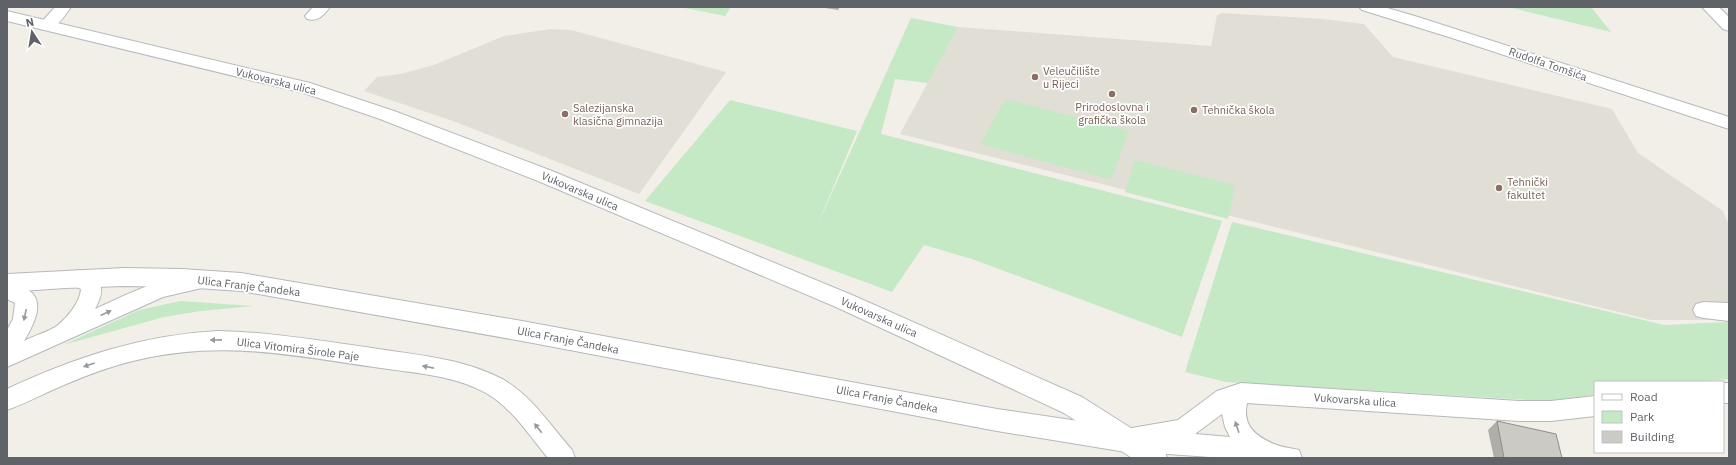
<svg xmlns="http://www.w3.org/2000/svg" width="1736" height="465" font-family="'IBM Plex Sans',sans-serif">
	<rect width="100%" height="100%" fill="#f1efe8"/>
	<path fill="#e1ded6" d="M 1222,13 L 1323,19 L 1364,24 L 1393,57 L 1612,109 L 1638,153 L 1723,211 L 1729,225 L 1729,310 L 1720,320 L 1651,320 L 900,134 L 958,27 L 1211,46 L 1217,15 Z
		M 551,29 L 571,30 L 726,72 L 639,194 L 453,121 L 364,91 L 377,77 L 400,74 L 434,65 L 504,36 Z"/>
	<path fill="#c5e8c5" d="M 680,7 L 731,7 L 725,16 Z
		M 1508,7 L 1591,7 L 1611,32 Z
		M 911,18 L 958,27 L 928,83 L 895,79 L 881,134 L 1222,221 L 1182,337 L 972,259 L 924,245 L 892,292 L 645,201 L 730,100 L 857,131 L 816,228 Z
		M 1005,99 L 1129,131 L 1111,180 L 981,144 Z
		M 1135,160 L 1235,185 L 1228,219 L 1125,192 Z
		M 1232,222 L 1664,325 L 1729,322 L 1729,379 L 1697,382 L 1595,382 L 1595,395 L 1547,401 L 1226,382 L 1185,372 Z
		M 180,301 L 254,306 L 200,311 L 164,317 L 63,345 L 139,310 Z"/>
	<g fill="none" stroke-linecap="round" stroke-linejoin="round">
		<defs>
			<path id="minor" d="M 55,7 L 71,7 C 64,17 55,32 41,28 L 39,25 Z
				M 313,7 L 330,7 C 324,15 318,22 307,19 L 305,16 Z
				M 1359,7 L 1384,7 L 1418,17 L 1729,117 L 1729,129 L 1452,38 L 1362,10 Z
				M 1702,7 L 1719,7 L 1729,17 L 1729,31 L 1723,29 Z
				M 78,270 C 102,278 107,287 95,309 C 119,298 181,267 206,275 L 209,281 L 206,287 L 163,297 L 7,367 L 7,330 L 13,319 L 15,303 L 7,299 L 7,283 C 15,285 27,287 33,294 C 44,307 31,329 24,341 C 33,336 51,331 58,325 C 68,317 80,302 81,289 L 71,284 L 68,278 L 71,272 Z
				M 1704,302 L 1729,303 L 1729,321 L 1704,318 L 1696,316 L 1693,310 L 1696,304 Z
				M 218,331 C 270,332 321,341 372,348 C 416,355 462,358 502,379 C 531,395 550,425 572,450 L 575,458 L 548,458 C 529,435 512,408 486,393 C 452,374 411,373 374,367 C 290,355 222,340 137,360 C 106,367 77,379 48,392 C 35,398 21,405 7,410 L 7,389 C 76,357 142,335 218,331 Z
				M 1241,383 L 1519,401 L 1551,401 L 1595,396 L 1595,416 L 1551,421 L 1519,421 L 1247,403 C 1242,426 1256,436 1274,444 C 1280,447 1291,448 1299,450 L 1302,458 L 1224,458 L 1154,453 L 1145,450 L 1144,447 L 1126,451 L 1117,448 L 1114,440 L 1117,432 L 1126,429 L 1178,420 L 1217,391 ZM 1222,414 L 1225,427 L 1230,437 L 1195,434 Z
				M 1723,383 L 1729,383 L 1729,403 L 1723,403 Z"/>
			<path id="tertiary" d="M 124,268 L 182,269 L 241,273 L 522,321 L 997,409 L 1126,428 L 1135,432 L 1139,440 L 1135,448 L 1126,452 L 997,431 L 522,341 L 241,291 L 182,287 L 124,286 L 65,288 L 7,292 L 7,274 Z"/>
			<path id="secondary" d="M 7,11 L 310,83 L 394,111 L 552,171 L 852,295 L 1082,397 L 1164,449 L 1167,458 L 1132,458 L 1064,413 L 836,307 L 538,181 L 380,119 L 304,93 L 7,21 Z"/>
		</defs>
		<use href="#minor" stroke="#b5b8bc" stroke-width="2"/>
		<use href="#tertiary" stroke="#b5b8bc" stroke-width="2"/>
		<use href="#secondary" stroke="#b6babf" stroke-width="2"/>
		<use href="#minor" fill="#fff" fill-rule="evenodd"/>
		<use href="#tertiary" fill="#fff" fill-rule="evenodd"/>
		<use href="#secondary" fill="#fff" fill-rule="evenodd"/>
	</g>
	<path fill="#afaea9" d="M 819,7 L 840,7 L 838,10 Z
		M 1497,421 L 1562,458 L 1494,458 L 1488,430 Z"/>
	<path fill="#cccac5" stroke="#8f8d8a" d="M 1497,421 L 1556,434 L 1562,458 L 1504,458 Z"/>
	<defs><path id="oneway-solid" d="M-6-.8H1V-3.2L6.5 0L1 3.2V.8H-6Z"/></defs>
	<g fill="#979a9d">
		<use href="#oneway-solid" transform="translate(106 313) rotate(-25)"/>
		<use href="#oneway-solid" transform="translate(25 315) rotate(102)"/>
		<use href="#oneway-solid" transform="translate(216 340) rotate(179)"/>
		<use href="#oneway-solid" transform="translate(89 365) rotate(161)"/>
		<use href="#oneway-solid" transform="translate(428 367) rotate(-169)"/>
		<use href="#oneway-solid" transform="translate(1237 427) rotate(-109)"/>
		<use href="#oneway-solid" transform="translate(538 428) rotate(-128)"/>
	</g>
	<g fill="#8d6e63" stroke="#fff" stroke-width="1.5">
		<circle cx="1035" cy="77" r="4"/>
		<circle cx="1112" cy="94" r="4"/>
		<circle cx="1194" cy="110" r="4"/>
		<circle cx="565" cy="114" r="4"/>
		<circle cx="1499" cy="188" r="4"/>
	</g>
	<g text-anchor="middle" stroke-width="3.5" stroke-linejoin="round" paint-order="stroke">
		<g font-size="11" fill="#5f6368" stroke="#fff">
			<text transform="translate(1548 64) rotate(19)" y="4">Rudolfa Tomšića</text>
			<text transform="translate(276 81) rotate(14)" y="4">Vukovarska ulica</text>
			<text transform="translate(580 191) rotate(23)" y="4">Vukovarska ulica</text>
			<text transform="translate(249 286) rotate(7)" y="4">Ulica Franje Čandeka</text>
			<text transform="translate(879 317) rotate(24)" y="4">Vukovarska ulica</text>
			<text transform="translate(568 340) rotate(11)" y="4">Ulica Franje Čandeka</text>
			<text transform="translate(298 349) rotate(7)" y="4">Ulica Vitomira Širole Paje</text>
			<text transform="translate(887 399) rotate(11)" y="4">Ulica Franje Čandeka</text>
			<text transform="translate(1355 400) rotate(4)" y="4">Vukovarska ulica</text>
		</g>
		<g font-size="11" fill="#785e54" stroke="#fff" text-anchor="start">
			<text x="1043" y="75">Veleučilište<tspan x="1043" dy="13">u Rijeci</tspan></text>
			<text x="1112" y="111" text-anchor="middle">Prirodoslovna i<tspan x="1112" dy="13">grafička škola</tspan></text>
			<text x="573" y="112">Salezijanska<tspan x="573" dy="13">klasična gimnazija</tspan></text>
			<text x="1202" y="114">Tehnička škola</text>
			<text x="1507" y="186">Tehnički<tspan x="1507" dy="13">fakultet</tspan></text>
		</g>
	</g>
	<rect width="1736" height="465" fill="none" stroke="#5f6368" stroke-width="16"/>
	<rect x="1594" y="381" width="130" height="72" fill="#ffffff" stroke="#bfc1c3"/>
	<rect x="1602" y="394" width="20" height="6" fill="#ffffff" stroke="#bfc1c3"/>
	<text x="1630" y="401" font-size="12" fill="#5f6368">Road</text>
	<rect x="1602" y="411" width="20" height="12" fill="#c5e8c5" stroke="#bfc1c3"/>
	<text x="1630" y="421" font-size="12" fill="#5f6368">Park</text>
	<rect x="1602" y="431" width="20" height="12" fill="#cccac5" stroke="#bfc1c3"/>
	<text x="1630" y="441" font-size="12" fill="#5f6368">Building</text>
	<g transform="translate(32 32) rotate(348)" stroke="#ffffff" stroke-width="3" paint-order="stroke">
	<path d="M0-3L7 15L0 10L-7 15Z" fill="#5f6368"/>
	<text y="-6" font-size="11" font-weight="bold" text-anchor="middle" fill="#5f6368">N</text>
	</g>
</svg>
